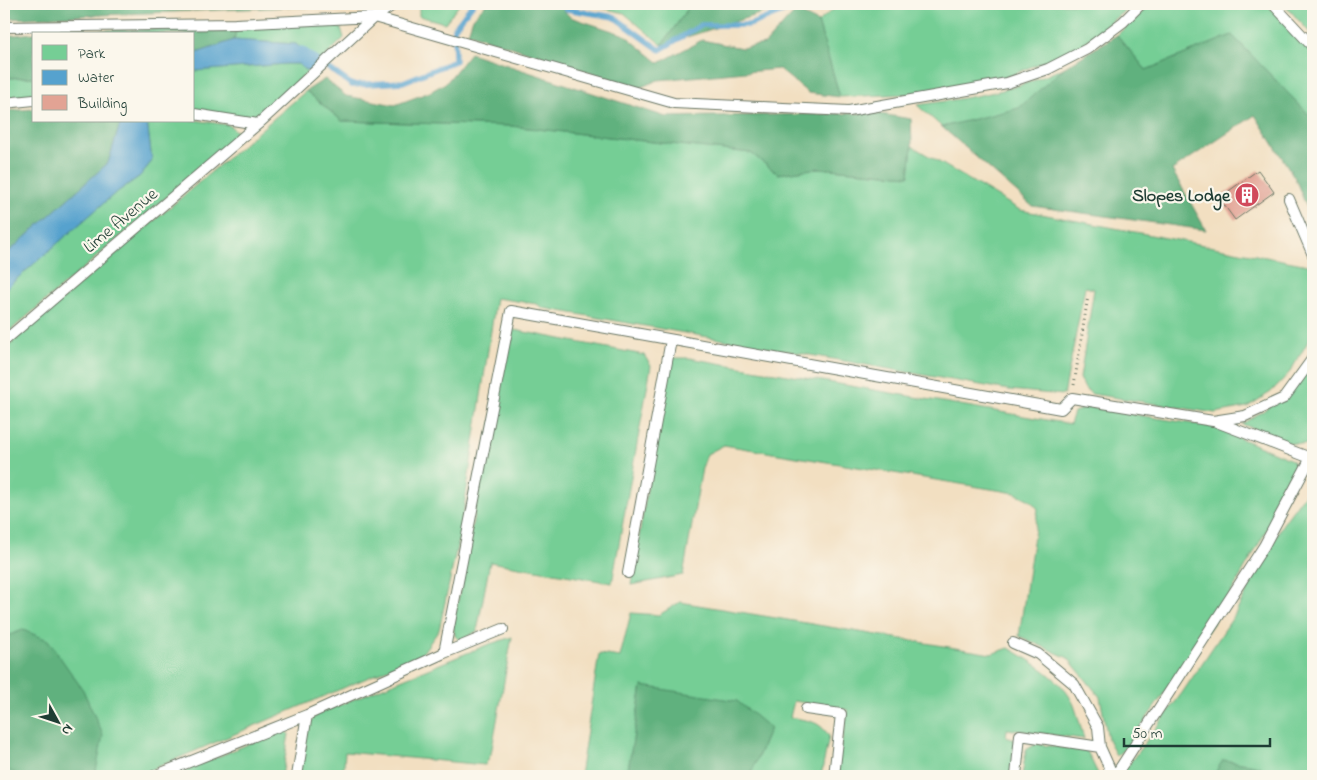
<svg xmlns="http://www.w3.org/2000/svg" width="1317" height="780" font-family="'Indie Flower',sans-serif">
	<rect width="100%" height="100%" fill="#fbf7ec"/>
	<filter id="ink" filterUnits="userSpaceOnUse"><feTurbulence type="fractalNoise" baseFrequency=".02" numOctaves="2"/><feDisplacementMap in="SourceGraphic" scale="10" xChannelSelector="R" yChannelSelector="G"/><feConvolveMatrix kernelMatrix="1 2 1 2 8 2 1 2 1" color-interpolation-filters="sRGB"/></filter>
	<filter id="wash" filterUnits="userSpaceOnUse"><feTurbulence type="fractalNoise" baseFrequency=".0096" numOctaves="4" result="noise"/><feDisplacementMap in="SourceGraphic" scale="20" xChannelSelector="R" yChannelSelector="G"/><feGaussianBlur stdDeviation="1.12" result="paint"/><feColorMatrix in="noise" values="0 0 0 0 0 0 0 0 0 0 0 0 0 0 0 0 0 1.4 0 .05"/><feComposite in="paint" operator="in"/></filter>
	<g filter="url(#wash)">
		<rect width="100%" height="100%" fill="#f2dfc1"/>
		<path fill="#75ce95" stroke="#4a8664" d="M 298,4 L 379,4 L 365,8 L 290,7 Z
			M 419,4 L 460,4 L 445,23 L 419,16 Z
			M 585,4 L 691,4 L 662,45 L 624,13 Z
			M 840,4 L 1133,4 L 1082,45 L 1005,78 L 932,93 L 840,97 L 818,22 Z
			M 1151,4 L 1267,4 L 1313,53 L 1313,119 L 1232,35 L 1146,70 L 1117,35 Z
			M 1284,4 L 1313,4 L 1313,36 Z
			M 333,24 L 341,28 L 344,38 L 318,64 L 296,44 L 234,40 L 237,26 Z
			M 286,64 L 298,64 L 308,72 L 263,114 L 243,118 L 194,109 L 194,71 Z
			M 1065,67 L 1019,109 L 942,127 L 917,105 C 969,98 1018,91 1065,67 Z
			M 34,77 L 34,97 L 4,99 L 4,80 L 7,78 Z
			M 306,91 L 342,121 L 511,126 L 751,153 L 778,174 L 819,168 L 909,176 L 912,146 L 1020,210 L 1313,266 L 1313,333 L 1290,372 L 1271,392 L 1247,407 L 1215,413 L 1092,394 L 1085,389 L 1080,378 L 1094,289 L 1085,287 L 1064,395 L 1009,390 L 543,308 L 537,304 L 496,298 L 460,533 L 439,630 L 421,655 L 136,776 L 4,776 L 4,349 Z
			M 194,120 L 229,125 L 237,132 L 229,144 L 4,336 L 4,290 L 113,195 L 140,176 L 152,161 L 147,121 Z
			M 509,329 L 644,355 L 651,366 L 612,583 L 490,562 L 477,631 L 460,641 L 455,636 L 453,627 Z
			M 669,358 L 689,358 L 1070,424 L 1074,412 L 1088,407 L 1213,427 L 1292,460 L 1298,475 L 1216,619 L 1126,748 L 1116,756 L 1108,739 L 1100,697 L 1068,658 L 1019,636 L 1038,509 L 1030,500 L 1015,493 L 724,445 L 707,454 L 702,468 L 683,575 L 631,585 Z
			M 1313,359 L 1313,445 L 1289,443 L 1242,424 L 1266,409 L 1288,392 Z
			M 1313,483 L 1313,776 L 1120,776 L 1182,693 L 1234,616 L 1282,525 Z
			M 680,602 L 991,654 L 1009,648 C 1032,662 1063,679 1074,705 C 1078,716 1081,728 1084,739 L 1007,729 L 1006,737 L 1015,740 L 1011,776 L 835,776 L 848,710 L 794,701 L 790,717 C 808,721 819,720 829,736 L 821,776 L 750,776 L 770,728 L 642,686 L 628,770 L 620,776 L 580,776 L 599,654 L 620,657 L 631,613 L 659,615 Z
			M 512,637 L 491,754 L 485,765 L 345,752 L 343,776 L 296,776 L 305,728 L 317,714 L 487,645 Z
			M 284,729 L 289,734 L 282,776 L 172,776 Z
			M 1036,744 L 1087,751 L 1099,776 L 1022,776 L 1026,750 Z"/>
		<path fill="#60b17e" stroke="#407759" d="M 4,4 L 297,4 L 290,7 L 4,19 Z
			M 486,4 L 558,4 L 570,17 L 625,35 L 659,63 L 702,40 L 742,48 L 765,44 L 796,11 L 818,22 L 840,97 L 808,93 L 779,69 L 658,80 L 639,88 L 468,33 L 473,18 Z
			M 691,4 L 790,4 L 662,45 Z
			M 237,26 L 234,40 L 194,54 L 194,34 L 34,34 L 34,77 L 7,78 L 4,80 L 4,36 L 44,32 Z
			M 1117,35 L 1146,70 L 1232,35 L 1313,119 L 1313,223 L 1295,178 L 1255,115 L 1172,170 L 1206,230 L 1032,206 L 942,127 L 1019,108 L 1065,67 Z
			M 470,53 L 666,117 L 874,113 L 911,119 L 912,146 L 909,176 L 819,168 L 778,174 L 751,153 L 511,126 L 342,121 L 306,91 L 325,79 L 346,96 L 395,105 L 430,92 L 447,82 Z
			M 34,109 L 34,121 L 121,121 L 108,163 L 4,256 L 4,111 Z
			M 23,630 L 48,640 L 83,690 L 103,735 L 96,771 L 88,776 L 20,776 L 4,768 L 4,637 Z
			M 642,686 L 737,701 L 770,728 L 750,776 L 620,776 L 628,770 Z
			M 1223,760 L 1260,766 L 1265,776 L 1213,776 Z"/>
		<path fill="#56a2ce" stroke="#3a7081" d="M 234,40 L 296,44 L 318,64 L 308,72 L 298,64 L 286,64 L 194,71 L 194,54 Z
			M 121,121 L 147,121 L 152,161 L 140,176 L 113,195 L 4,290 L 4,256 L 108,163 Z"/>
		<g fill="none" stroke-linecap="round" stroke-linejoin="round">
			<path stroke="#56a2ce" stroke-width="5.5" d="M 565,4 L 566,9 L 614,17 L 660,50 L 701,25 L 749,25 L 803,4
				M 295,50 L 302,49 L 352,85 L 403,82 L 455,61 L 454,28 L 473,4"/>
		</g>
		<g id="blocks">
			<path fill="#e2a394" d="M 1258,170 L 1274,192 L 1235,220 L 1219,198 Z"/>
		</g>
	</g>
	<g filter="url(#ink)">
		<use href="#blocks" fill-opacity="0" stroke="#697665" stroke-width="1"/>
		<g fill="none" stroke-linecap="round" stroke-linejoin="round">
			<defs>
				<path id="service" d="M 1273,4 L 1313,47
					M 4,27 L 235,24 L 374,17 L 674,103 L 849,111 L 1007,83 L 1048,69 L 1087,49 L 1123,22 L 1141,4
					M 4,103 L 34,100
					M 194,114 L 258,124
					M 1289,199 L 1313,255
					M 4,341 L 258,124 L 374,17 L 395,4
					M 1214,421 L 1313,459
					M 628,573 L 671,340
					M 1013,643 L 1038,654 L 1074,684 L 1098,727 L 1100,747 L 1113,776
					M 444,653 L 511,311 L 1061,409 L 1072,398 L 1213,421 L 1245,416 L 1284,398 L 1313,358
					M 806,709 L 841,714 L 834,776
					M 154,776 L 307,715 L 444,653 L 503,629
					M 297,776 L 307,715
					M 1016,776 L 1020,735 L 1100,747
					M 1115,776 L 1264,546 L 1313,454"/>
			</defs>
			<use href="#service" stroke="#697665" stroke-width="12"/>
			<path stroke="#697665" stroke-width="3" stroke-dasharray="1 4" stroke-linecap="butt" d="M 1074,385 L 1088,296"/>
			<use href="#service" stroke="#fff" stroke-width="10"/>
		</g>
	</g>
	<defs>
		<symbol id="building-disc" viewBox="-11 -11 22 22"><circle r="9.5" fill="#d1495b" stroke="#fbf7ec"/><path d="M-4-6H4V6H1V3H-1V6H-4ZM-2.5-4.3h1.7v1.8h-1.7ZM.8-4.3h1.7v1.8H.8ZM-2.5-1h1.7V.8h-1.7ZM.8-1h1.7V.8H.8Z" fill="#fff"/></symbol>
	</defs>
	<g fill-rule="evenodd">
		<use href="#building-disc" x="1233" y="181" width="28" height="28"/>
	</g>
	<g text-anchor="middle" stroke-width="4.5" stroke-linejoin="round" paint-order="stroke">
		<g font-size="18" font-weight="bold" fill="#1f3d34" stroke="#fbf7ec" text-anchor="end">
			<text x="1230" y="201">Slopes Lodge</text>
		</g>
		<g font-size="18" fill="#1f3d34" stroke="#fbf7ec">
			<text transform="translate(120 220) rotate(-40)" y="6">Lime Avenue</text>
		</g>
	</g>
	<rect width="1317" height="780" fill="none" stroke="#fbf7ec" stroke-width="20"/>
	<rect x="32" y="32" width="162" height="90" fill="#fbf7ec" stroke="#a3ada2"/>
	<rect x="42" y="45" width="25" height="15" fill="#75ce95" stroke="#a3ada2"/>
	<text x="78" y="58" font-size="15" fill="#1f3d34">Park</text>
	<rect x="42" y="70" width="25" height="15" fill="#56a2ce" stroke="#a3ada2"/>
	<text x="78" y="82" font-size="15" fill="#1f3d34">Water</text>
	<rect x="42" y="95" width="25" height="15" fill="#e2a394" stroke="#a3ada2"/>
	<text x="78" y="108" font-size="15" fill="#1f3d34">Building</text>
	<g transform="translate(58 722) rotate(130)" stroke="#fbf7ec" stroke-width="4" paint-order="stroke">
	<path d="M0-4L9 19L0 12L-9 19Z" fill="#1f3d34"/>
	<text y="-8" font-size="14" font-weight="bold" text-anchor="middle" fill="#1f3d34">N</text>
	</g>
	<path d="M1124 738v8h146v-8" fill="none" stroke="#1f3d34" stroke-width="2.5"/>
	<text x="1132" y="738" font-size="15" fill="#1f3d34" stroke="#fbf7ec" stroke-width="4" paint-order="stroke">50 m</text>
</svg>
